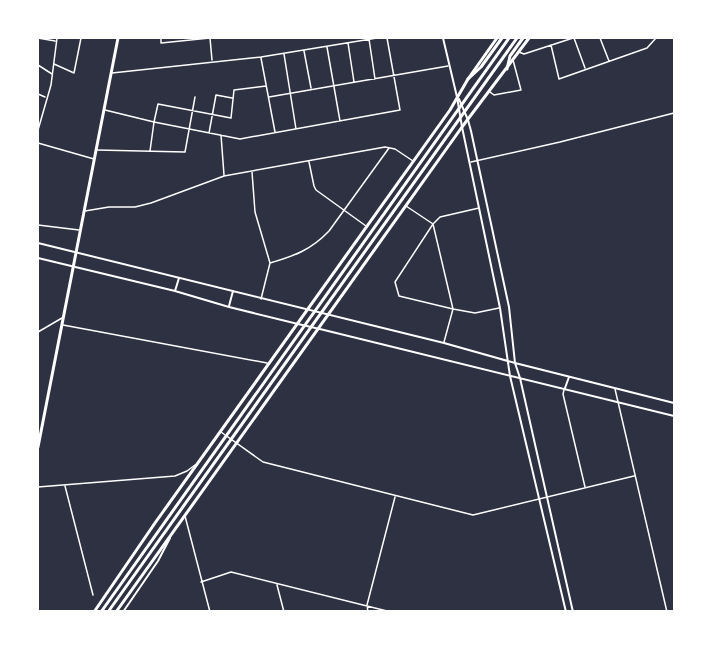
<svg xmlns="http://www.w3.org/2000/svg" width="712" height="649" font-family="'DM Sans',sans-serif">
	<rect width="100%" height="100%" fill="#2d3142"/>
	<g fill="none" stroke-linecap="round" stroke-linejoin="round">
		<path stroke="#fff" stroke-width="1.5" d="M 38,38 L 55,41
			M 161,38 L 161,43 L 210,38
			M 210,38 L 212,60
			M 574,38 L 585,68
			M 600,38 L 609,61
			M 369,39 L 375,79
			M 348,43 L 354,82
			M 551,45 L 559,79 L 647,48 L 656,38
			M 327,47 L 340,121
			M 304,51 L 311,88
			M 519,52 L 524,54 L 573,38
			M 284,54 L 296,129
			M 261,58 L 275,132
			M 54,64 L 74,73 L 81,38
			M 38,65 L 52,74
			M 112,73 L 261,57 L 377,38
			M 490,92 L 494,95 L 521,90 L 513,60
			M 38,94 L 45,97
			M 269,97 L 448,66
			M 105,110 L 154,122 L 240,139 L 400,110 L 387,38
			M 38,130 L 51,85 L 57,38
			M 209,133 L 216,95 L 232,98
			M 221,135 L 224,175
			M 38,143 L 94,159
			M 97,150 L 185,152 L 195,97
			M 150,151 L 154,122 L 158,104 L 231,118 L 234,90 L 266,86
			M 309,162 L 314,186 L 316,190 L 366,226
			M 471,162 L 560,142 L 674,113
			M 252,172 L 255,212 L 270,263 L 261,299
			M 406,206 L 433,224 L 453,309 L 444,342
			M 479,208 L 440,217 L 433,224 L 395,282 L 399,296 L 453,309 L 475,313 L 499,308
			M 85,211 L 109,207 L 135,207 L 151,203 L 224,176 L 385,147 L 395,149 L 413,161
			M 38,225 L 79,230
			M 270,263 C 294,256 311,250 329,231 L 389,148
			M 63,325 L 267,363
			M 38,332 L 62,318
			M 615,389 L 667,612
			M 564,390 L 563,394 L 585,487
			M 221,432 L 263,462 L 473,515 L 634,476
			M 65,486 L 93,595
			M 38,487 L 175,476 L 187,471 L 195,465
			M 185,516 L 210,612
			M 201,582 L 231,572 L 391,612
			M 277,585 L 284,612
			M 368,612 L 367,605 L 395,497"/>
		<path stroke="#fff" stroke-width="2" d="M 443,38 L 457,97 L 462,127 L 500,308 L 510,376 L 566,612
			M 459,99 L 468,120 L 471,131 L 509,307 L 515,363 L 520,378 L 573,612
			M 38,243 L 444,343 L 515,363 L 674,403
			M 38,258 L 175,291 L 229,307 L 298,324 L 324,330 L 674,416
			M 175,291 L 179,278
			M 229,306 L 233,291
			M 565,388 L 569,377
			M 123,612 L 158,561 L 170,538"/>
		<path stroke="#fff" stroke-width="3" d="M 38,447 L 118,38
			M 94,612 L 155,523 L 450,110 L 468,79 L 497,38
			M 116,612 L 462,127 L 529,38"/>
		<path stroke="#fff" stroke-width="3" d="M 507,69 L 510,56 L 523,38
			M 468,79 L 481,67 L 502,38
			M 101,612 L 509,38
			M 108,612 L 517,38"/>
	</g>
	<rect width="712" height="649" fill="none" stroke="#ffffff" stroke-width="78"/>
</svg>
